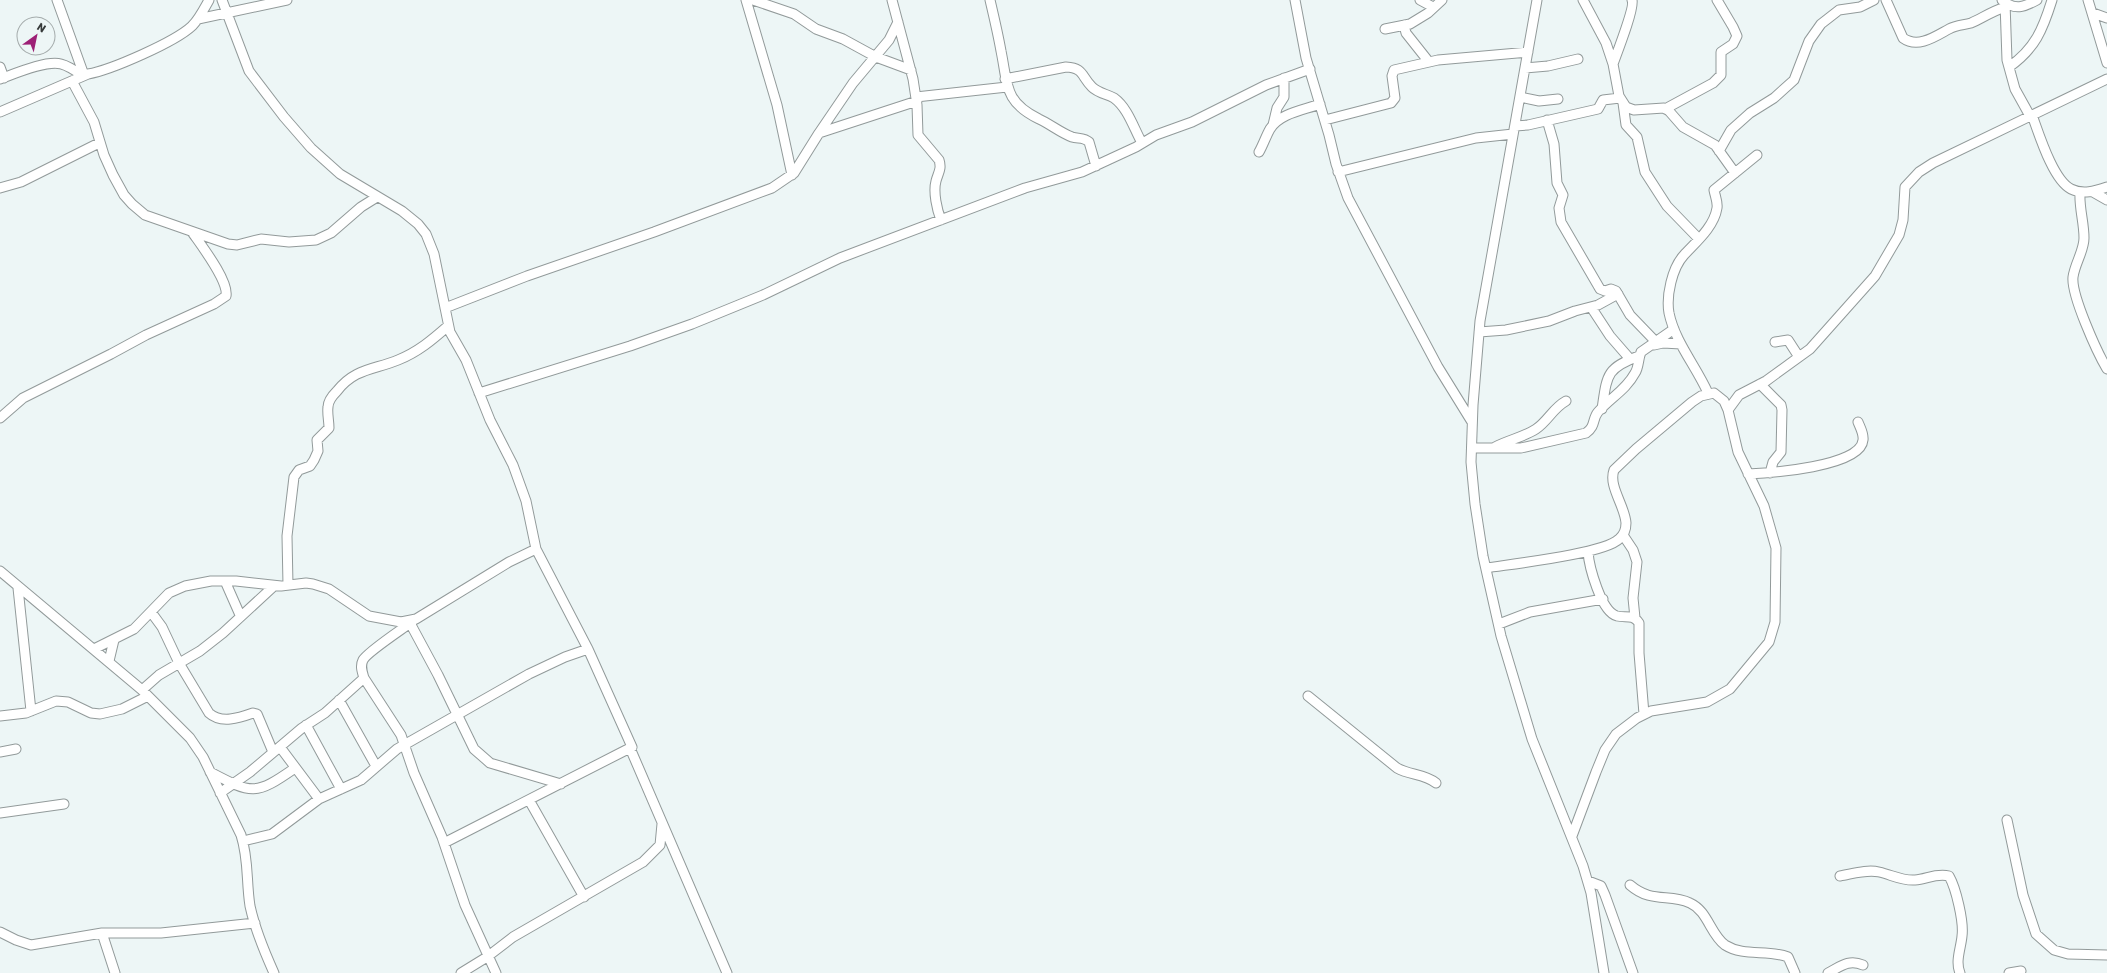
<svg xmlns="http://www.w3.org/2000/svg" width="2107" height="973" font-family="Rubik,sans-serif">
	<rect width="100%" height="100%" fill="#edf6f6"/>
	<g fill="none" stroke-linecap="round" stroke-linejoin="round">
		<defs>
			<path id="minor" d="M 57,0 L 84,75
				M 222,0 L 249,71 L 284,117 L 311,148 L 340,174 L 402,211 L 418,224 L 426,234 L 434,254 L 450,332 L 466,360 L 490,420 L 513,465 L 526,501 L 536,549 L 588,649 L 632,747 L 444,843
				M 746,0 L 777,105 L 792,175
				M 753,0 L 794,14 L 816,29 L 843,39 L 876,57 L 911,70
				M 892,0 L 913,79 L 917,105 L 918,135 L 939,160 C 942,169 938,173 936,181 C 933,192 937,210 941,220
				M 990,0 C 994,17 998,34 1001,51 C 1008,85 1004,102 1039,119 C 1050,124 1061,133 1072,137 C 1078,139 1084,137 1089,142 L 1096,166
				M 1295,0 L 1306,58 L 1329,135 L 1336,164 L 1348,198 L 1438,367 L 1472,422
				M 1420,0 L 1433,7
				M 1537,0 L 1480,321 L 1473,405 L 1471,462 L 1475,504 L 1483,556 L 1501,636 L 1532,739 L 1583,866 L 1591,893 L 1604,973
				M 1583,0 L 1606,43 L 1613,64 L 1619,96 L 1626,107 L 1634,110 L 1664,108 L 1669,111 L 1683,127 L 1715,145 L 1735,173
				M 1886,0 L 1903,38 C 1918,49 1936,36 1949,29 C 1956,25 1964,25 1971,23 C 1982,18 1993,11 2005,7
				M 2002,0 C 2015,11 2024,7 2037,0
				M 2088,0 L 2107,63
				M 2005,3 L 2007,60 L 2015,89 L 2030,116
				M 2093,13 L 2107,18
				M 198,19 L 287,0
				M 1404,25 L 1406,33 L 1429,62
				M 1385,29 L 1410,24 L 1428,13 L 1442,0
				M 1613,64 C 1617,53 1635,7 1632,0
				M 0,67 L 4,78
				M 2009,67 C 2035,49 2043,29 2052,0
				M 1525,68 L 1548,66 L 1578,59
				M 0,79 C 14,74 46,60 61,64 C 69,66 76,71 83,76
				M 1005,79 L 1066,67 C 1084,68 1081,76 1092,87 C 1098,93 1107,94 1114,98 C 1128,108 1134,129 1142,143
				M 72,81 L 94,122 L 104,155 L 113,175 L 124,195 L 132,204 L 145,215 L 228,244 L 237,245 L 261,239 L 289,242 L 316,240 L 331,233 L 361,207 L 377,197
				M 916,97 L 1007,87
				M 1520,97 L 1539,101 L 1558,99
				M 1623,103 L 1626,125 L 1637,137 L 1645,172 L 1667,206 L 1699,239
				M 1665,109 L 1713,83 L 1721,75 L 1721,52 L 1733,44 L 1737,36 L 1733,27 L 1717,0
				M 0,112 L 88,74 C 111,70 175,42 192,26 C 199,19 204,9 209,0
				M 2032,115 C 2039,134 2053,180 2071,189 C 2083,195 2095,191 2107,187
				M 1325,120 L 1391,103 L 1395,98 L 1392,76 L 1394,70 L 1438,60 L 1528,52
				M 1547,120 L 1554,144 L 1557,183 L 1563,195 L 1559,208 L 1561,222 L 1600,289 L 1605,291 L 1611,289 L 1616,291 L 1630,315 L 1656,342
				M 1273,125 L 1277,108 L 1284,97 L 1284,78
				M 1515,126 L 1528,125 L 1598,109 L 1603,100 L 1620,98
				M 819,133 L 917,101
				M 1719,151 L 1731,130 L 1750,113 L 1774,98 L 1794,80 L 1809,41 L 1821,24 L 1839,10 L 1860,7 L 1874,0
				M 1259,152 C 1263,145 1266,136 1270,129 C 1280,113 1304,110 1320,104
				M 1338,172 L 1476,138 L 1513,134
				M 0,188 L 21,182 L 99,143
				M 2080,192 C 2079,208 2084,222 2084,238 C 2084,251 2075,263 2073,277 C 2071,295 2097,352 2107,369
				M 2093,192 L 2107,200
				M 1591,307 L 1610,336 L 1630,359
				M 445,308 L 527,276 L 654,232 L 772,188 L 794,173 L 819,133 L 853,83 L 889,40 L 898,22
				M 1479,332 L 1506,330 L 1549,321 L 1575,311 L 1598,305 L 1618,294
				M 1775,342 L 1788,340 L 1799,357
				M 1654,345 L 1663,343 L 1681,344
				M 1760,384 L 1781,405 L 1782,410 L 1781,452 L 1773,462 L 1770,473
				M 479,393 L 630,346 L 692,324 L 763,295 L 840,258 L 1025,188 L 1082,172 L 1136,147 L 1156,135 L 1192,122 L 1266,85 L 1310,69
				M 1708,393 C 1696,366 1675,342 1669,313 C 1666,296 1672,268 1684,255 C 1696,242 1714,227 1717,208 C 1718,202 1715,196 1714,190 L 1757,155
				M 1602,409 C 1607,375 1606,368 1639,356
				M 1728,410 L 1739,395 L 1766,381 L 1810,349 L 1875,276 L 1899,235 L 1903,220 L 1905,187 L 1919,172 L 1933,163 L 2107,79
				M 0,418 L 23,398 L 111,354 L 146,335 L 214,304 L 226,296 C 229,281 201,245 192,232
				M 1495,447 C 1508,440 1524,437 1536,429 C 1548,421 1553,408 1566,401
				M 1472,448 L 1521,448 L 1586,433 C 1596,426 1592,419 1598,412 C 1610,398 1626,390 1635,373 C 1639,367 1638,359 1641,352 L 1674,329
				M 1748,474 C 1769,473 1861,467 1863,440 C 1864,434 1860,427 1858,422
				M 1623,535 L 1633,550 L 1637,562 L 1633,598 L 1635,618
				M 1588,552 C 1589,566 1601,612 1617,616 C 1626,618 1633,614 1639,623 L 1639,653 L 1644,714
				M 1486,568 C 1511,564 1604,554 1619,539 C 1624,535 1626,529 1626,523 C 1625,506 1608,486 1614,470 L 1636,449 L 1692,402 L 1701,396 L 1714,393 L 1724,401 L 1728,410 L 1738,452 L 1764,506 L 1776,548 L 1775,622 L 1769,642 L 1730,689 L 1707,702 L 1651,711 L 1637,718 L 1616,734 L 1605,750 L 1596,772 L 1572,836
				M 0,571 L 142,690 L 190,738 L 203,757 L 241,835 C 249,860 246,881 250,906 C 255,929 264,951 274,973
				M 225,581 L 240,615
				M 288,585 L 287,536 L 294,477 L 299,470 L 310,466 L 314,460 L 318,451 L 317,440 L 329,428 C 329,421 327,413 328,407 C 328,401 333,395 337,391 C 355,368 374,370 398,360 C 418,352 432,340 448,326
				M 18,588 L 31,711
				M 151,612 L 162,627 L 179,663 L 209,713 C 221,724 239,718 253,713 L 257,714 L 273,752
				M 413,621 C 404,628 367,652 363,660 C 360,666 362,671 364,678 L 401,735 L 414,773 L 442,837 L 465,905 L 496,973
				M 410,623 L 438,675 L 474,749 L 490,763 L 561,784
				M 1499,624 L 1530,612 L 1603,599
				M 94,649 L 134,629 L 169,593 L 185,586 L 211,581 L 236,581 L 281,586 L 306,583 L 313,584 L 329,589 L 369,616 L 401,622 L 416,619 L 509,562 L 536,549
				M 109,661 L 114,640
				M 142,690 L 159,675 L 200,651 L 223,633 L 274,586
				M 1308,696 L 1397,768 C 1409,775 1425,774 1436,783
				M 339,700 L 376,766
				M 0,716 L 26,713 L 56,701 L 68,702 L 91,713 L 100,714 L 122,709 L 148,696
				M 306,725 L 341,789
				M 280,747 L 319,799
				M 630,748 L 727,973
				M 0,752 L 16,749
				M 210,772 C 252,794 255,796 295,768
				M 220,793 L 250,772 L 302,728 L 325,713 L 364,678
				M 529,800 L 584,897
				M 0,813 L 64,804
				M 2007,820 L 2023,895 L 2036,934 L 2054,950 L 2068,954 L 2107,955
				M 243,841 L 272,834 L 319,799 L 361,780 L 397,749 L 529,674 L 565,657 L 588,649
				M 1840,876 C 1852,874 1867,869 1879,872 C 1892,875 1902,881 1915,880 C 1927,879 1936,873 1949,876 C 1956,888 1964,922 1962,936 C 1961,948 1955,961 1960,973
				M 1588,881 L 1601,886 L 1605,895 L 1633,973
				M 1630,885 C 1652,904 1669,893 1690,903 C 1708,911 1710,934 1725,945 C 1744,957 1767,949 1788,957 L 1795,973
				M 0,932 L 16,940 L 31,945 L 102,933 L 161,933 L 255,923
				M 102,933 L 115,973
				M 461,973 L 487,957 L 513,937 L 643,862 L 660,845 L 662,824
				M 1828,973 C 1841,966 1849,959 1863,965
				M 2009,973 L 2021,971"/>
		</defs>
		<use href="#minor" stroke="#929a9a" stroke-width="11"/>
		<use href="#minor" stroke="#fff" stroke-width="9"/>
	</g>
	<g transform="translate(36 36) rotate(33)"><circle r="19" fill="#edf6f6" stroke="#a4abab"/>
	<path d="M0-3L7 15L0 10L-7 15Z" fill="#9d2076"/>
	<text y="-6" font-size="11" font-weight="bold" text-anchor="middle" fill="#363a3a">N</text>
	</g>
</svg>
